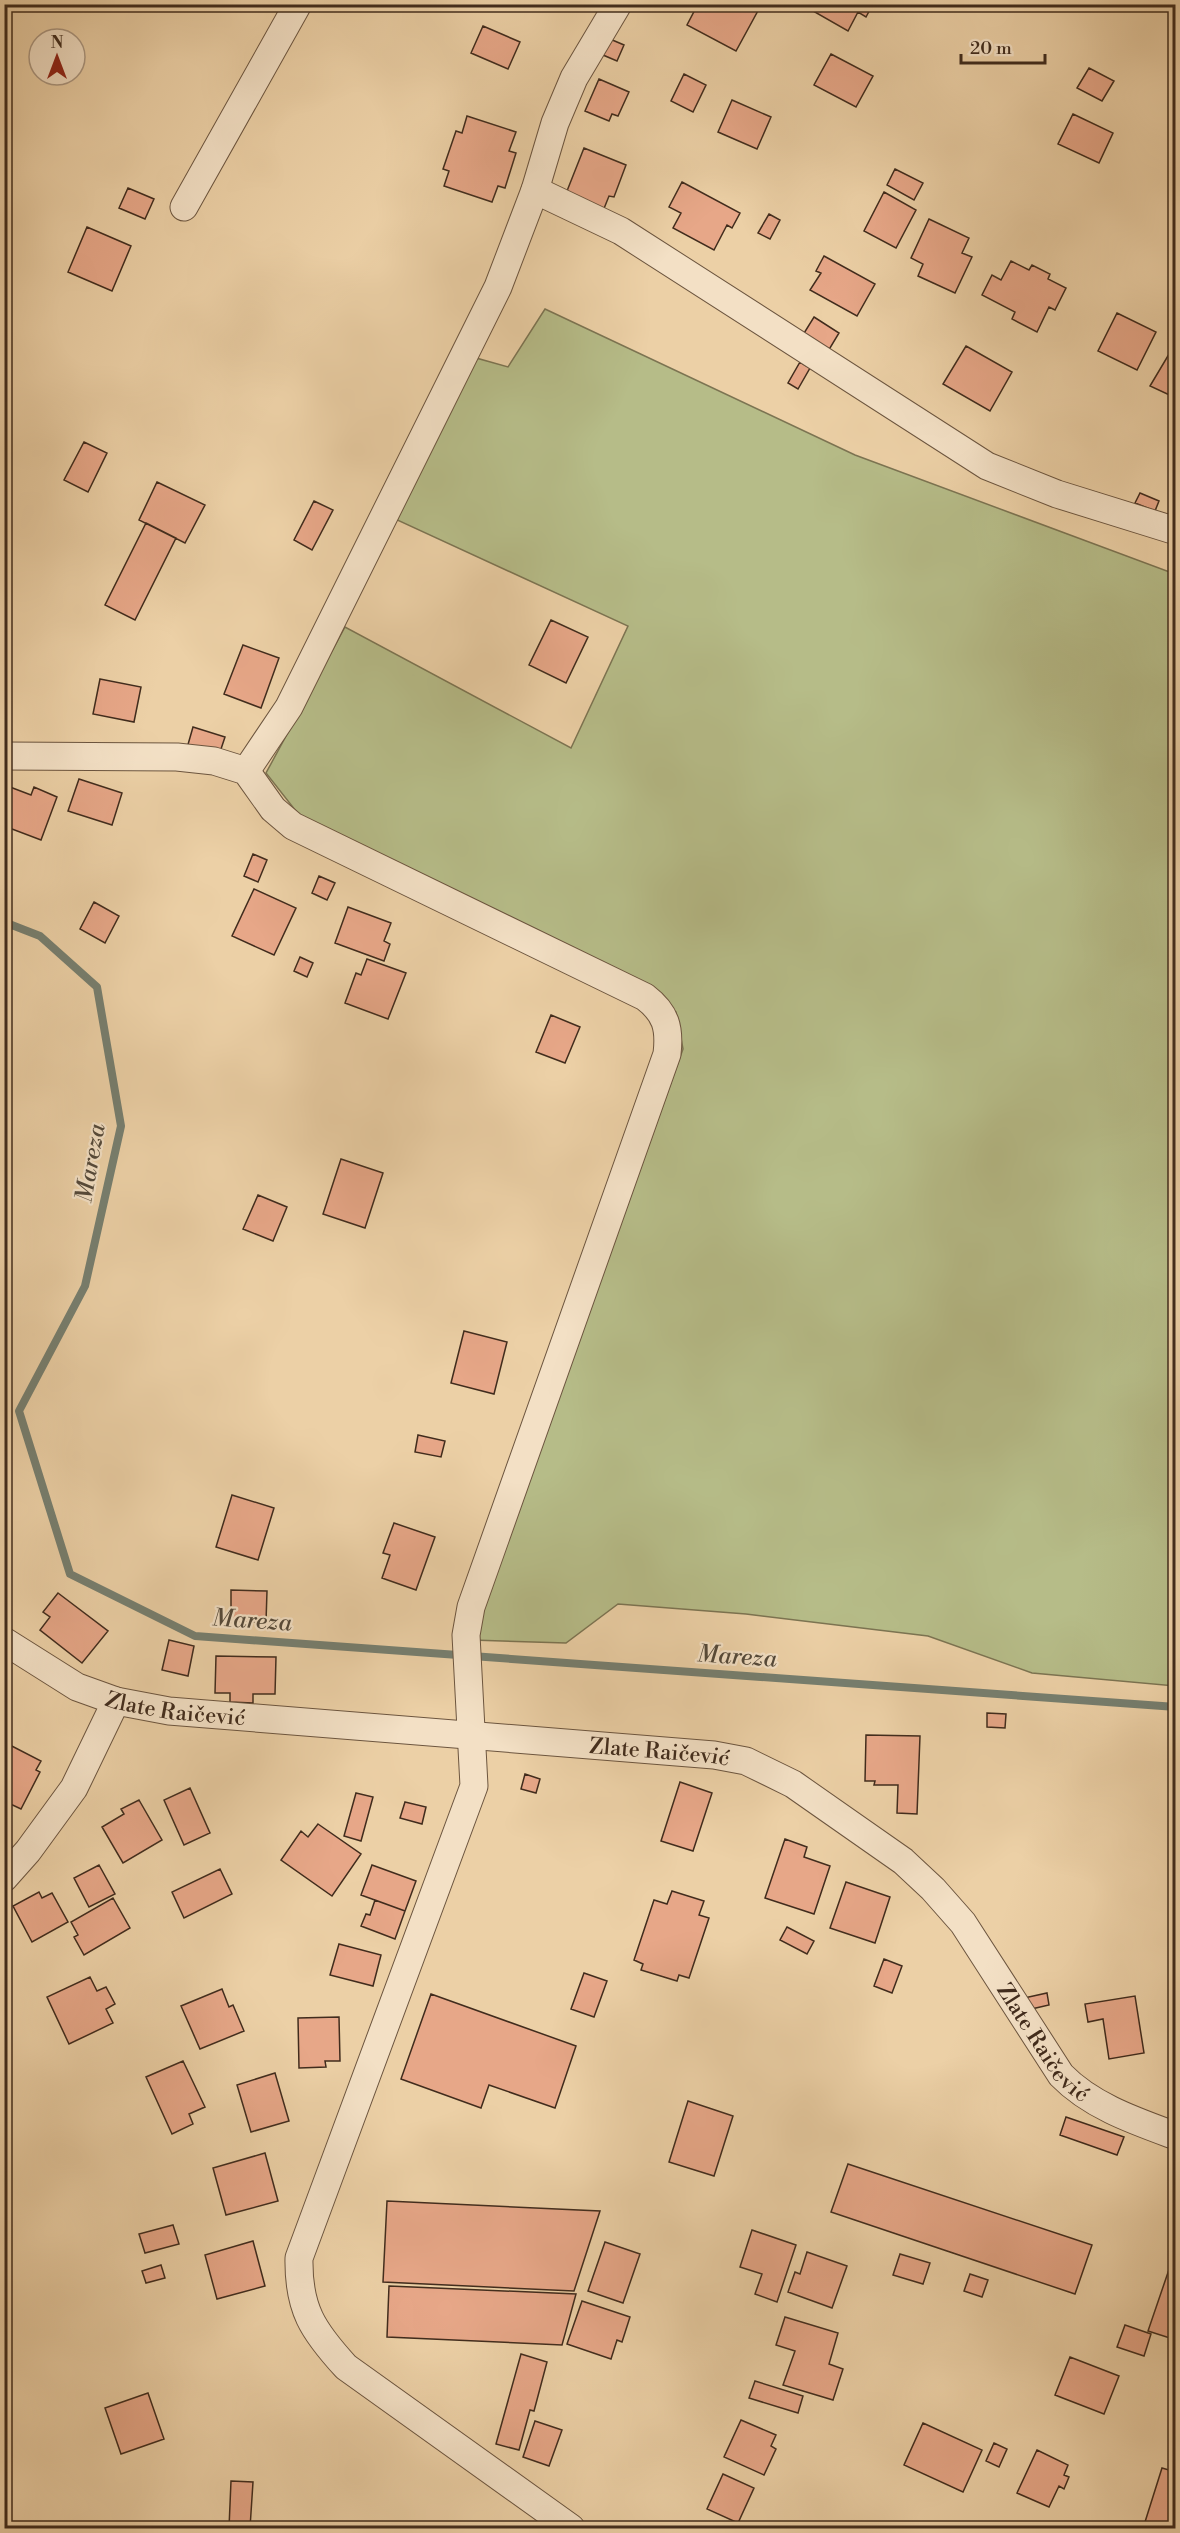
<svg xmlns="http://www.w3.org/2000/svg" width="1180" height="2533" font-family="'Libre Bodoni',serif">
	<rect width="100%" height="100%" fill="#ecd0a6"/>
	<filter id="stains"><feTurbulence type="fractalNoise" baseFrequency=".00333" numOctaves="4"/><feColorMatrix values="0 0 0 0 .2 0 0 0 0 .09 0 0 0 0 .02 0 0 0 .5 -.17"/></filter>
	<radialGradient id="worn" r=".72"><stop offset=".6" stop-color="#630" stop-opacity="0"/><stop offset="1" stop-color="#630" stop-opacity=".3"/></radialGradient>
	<path fill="#b6bc88" stroke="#7c7452" stroke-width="1.5" d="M 545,309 L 855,455 L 1175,574 L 1175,1686 L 1032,1673 L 928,1636 L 746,1614 L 618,1604 L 566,1643 L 472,1640 L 683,1049 L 676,1012 L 641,988 L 299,815 L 266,773 L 345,627 L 571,748 L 628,626 L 395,519 L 476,358 L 508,367 Z"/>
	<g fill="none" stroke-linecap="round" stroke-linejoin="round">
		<path stroke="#767f70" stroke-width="8" d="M 4,922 L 40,936 L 97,987 L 121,1126 L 85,1286 L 19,1411 L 70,1574 L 195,1636 L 1176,1707"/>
	</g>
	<path fill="#e7a788" stroke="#412c1d" stroke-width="1.5" d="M 698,4 L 755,4 L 760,7 L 736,51 L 687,25 Z
		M 817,4 L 873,4 L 866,17 L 858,12 L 848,31 L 813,11 Z
		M 483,26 L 520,42 L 508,69 L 471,53 Z
		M 610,39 L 624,45 L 617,61 L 603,55 Z
		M 831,54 L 873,76 L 856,107 L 814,85 Z
		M 1089,68 L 1114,81 L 1102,101 L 1077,88 Z
		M 684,74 L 706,85 L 693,112 L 671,101 Z
		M 599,79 L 629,92 L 618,116 L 612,114 L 609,121 L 585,111 Z
		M 732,100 L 771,117 L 757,149 L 718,132 Z
		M 1073,114 L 1113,133 L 1099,163 L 1058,144 Z
		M 467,116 L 516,132 L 509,151 L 516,153 L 505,188 L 498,186 L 492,202 L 444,186 L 449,171 L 443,169 L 456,131 L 462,133 Z
		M 584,148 L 626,165 L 614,197 L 609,196 L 603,211 L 565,196 Z
		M 895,169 L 923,183 L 914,200 L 887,185 Z
		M 682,182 L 740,213 L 732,228 L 727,225 L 714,250 L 673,228 L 681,213 L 669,207 Z
		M 128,188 L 154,199 L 145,219 L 119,208 Z
		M 884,192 L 916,210 L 896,248 L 864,231 Z
		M 769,214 L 780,220 L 770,239 L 758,233 Z
		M 929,219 L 969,238 L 962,253 L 972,257 L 955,293 L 918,276 L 923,264 L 911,258 Z
		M 87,227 L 131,246 L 112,291 L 68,272 Z
		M 824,256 L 875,284 L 857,316 L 810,290 L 821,273 L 816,271 Z
		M 1011,261 L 1029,270 L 1032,265 L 1050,274 L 1048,279 L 1066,288 L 1055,310 L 1049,307 L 1037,332 L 1012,319 L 1015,312 L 982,295 L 992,275 L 1001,280 Z
		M 1117,313 L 1156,332 L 1137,370 L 1098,351 Z
		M 814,317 L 839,333 L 827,353 L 801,338 Z
		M 1175,344 L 1176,344 L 1176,398 L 1150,386 Z
		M 966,346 L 1012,372 L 990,411 L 943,384 Z
		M 800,362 L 810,368 L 798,389 L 788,383 Z
		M 84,442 L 107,453 L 88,492 L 64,480 Z
		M 157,482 L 205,505 L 185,543 L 139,520 Z
		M 1140,493 L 1159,501 L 1155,511 L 1135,503 Z
		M 314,501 L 333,510 L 312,550 L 294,540 Z
		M 146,523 L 176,538 L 135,620 L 105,605 Z
		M 551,620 L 588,637 L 566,683 L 529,665 Z
		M 243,645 L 279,658 L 261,708 L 224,694 Z
		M 100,679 L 141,687 L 134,722 L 93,714 Z
		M 193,727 L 225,737 L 218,758 L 187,748 Z
		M 79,779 L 122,793 L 112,825 L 68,811 Z
		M 10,787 L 31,795 L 34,787 L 57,797 L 41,840 L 4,826 L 4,800 Z
		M 253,854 L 267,860 L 258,882 L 244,876 Z
		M 319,876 L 335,883 L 327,900 L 312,893 Z
		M 254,889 L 296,908 L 274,955 L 232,936 Z
		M 94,902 L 119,916 L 105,943 L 80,929 Z
		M 348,907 L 391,923 L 384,941 L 390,944 L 384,961 L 335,943 Z
		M 300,957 L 313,963 L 307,977 L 294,971 Z
		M 367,959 L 406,973 L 388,1019 L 345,1003 L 356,973 L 361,975 Z
		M 551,1015 L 580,1027 L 565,1063 L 536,1052 Z
		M 341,1159 L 383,1173 L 365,1228 L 323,1214 Z
		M 258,1195 L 287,1207 L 273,1241 L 243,1229 Z
		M 464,1331 L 507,1342 L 494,1394 L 451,1383 Z
		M 418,1435 L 445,1441 L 441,1457 L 415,1452 Z
		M 232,1495 L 274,1508 L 258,1560 L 216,1547 Z
		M 394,1523 L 435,1537 L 416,1590 L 382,1578 L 390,1555 L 383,1553 Z
		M 231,1590 L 267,1591 L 266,1622 L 231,1622 Z
		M 58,1593 L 108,1631 L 82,1663 L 40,1630 L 50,1617 L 43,1612 Z
		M 169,1640 L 194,1646 L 188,1676 L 162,1670 Z
		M 216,1656 L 276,1657 L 275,1694 L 253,1694 L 253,1703 L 230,1702 L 230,1693 L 215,1693 Z
		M 987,1713 L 1006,1714 L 1005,1728 L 987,1727 Z
		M 866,1735 L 920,1736 L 917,1814 L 897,1813 L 898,1785 L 874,1785 L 875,1781 L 865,1781 Z
		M 4,1742 L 41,1761 L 36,1770 L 40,1772 L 21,1809 L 4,1801 Z
		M 525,1774 L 540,1779 L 536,1793 L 521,1789 Z
		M 680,1782 L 712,1793 L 693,1851 L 661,1841 Z
		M 190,1788 L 210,1833 L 184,1845 L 164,1800 Z
		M 356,1793 L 373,1797 L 361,1841 L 344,1836 Z
		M 139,1800 L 162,1840 L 123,1863 L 102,1827 L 124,1814 L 121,1809 Z
		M 405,1802 L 426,1807 L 422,1824 L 400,1818 Z
		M 318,1824 L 361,1854 L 332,1896 L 281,1860 L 301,1831 L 308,1837 Z
		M 785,1839 L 807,1847 L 804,1857 L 830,1866 L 814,1914 L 765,1898 Z
		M 99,1865 L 115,1894 L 89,1907 L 74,1878 Z
		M 372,1865 L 416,1881 L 405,1911 L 361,1895 Z
		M 220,1869 L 232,1894 L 184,1918 L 172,1892 Z
		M 846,1882 L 890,1897 L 875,1943 L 830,1928 Z
		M 672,1891 L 704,1901 L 699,1915 L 709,1918 L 689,1978 L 679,1975 L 677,1981 L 641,1970 L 643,1964 L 634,1960 L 654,1900 L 667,1904 Z
		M 39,1892 L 42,1898 L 52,1893 L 68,1922 L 32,1942 L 13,1906 Z
		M 113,1898 L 130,1928 L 84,1955 L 74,1937 L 78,1935 L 71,1922 Z
		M 375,1900 L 405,1911 L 395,1939 L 361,1926 L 366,1914 L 370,1915 Z
		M 787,1927 L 814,1941 L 807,1954 L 780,1940 Z
		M 339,1944 L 381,1955 L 373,1986 L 330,1975 Z
		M 884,1959 L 902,1966 L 892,1993 L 874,1986 Z
		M 584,1973 L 607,1981 L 594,2017 L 571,2009 Z
		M 90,1977 L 97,1991 L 106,1987 L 115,2004 L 106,2009 L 113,2023 L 69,2044 L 47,1997 Z
		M 222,1989 L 229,2007 L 233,2005 L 244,2031 L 200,2049 L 181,2006 Z
		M 1047,1993 L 1049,2005 L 1027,2010 L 1024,1998 Z
		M 431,1994 L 576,2046 L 555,2108 L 489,2085 L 481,2108 L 401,2079 Z
		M 1135,1996 L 1144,2053 L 1109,2059 L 1103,2019 L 1088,2022 L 1085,2004 Z
		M 339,2017 L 340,2061 L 325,2061 L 326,2067 L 299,2068 L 298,2018 Z
		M 183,2061 L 205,2107 L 189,2114 L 193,2124 L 172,2134 L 146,2077 Z
		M 275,2073 L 289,2121 L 251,2132 L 237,2085 Z
		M 688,2101 L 733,2116 L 714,2176 L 669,2162 Z
		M 1066,2117 L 1124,2137 L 1117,2155 L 1060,2135 Z
		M 265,2153 L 278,2201 L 226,2215 L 213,2168 Z
		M 848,2164 L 1092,2245 L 1075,2294 L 831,2212 Z
		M 387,2201 L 600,2211 L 574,2291 L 383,2282 Z
		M 173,2225 L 179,2244 L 145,2253 L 139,2234 Z
		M 752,2230 L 796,2245 L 777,2302 L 755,2294 L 762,2274 L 740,2267 Z
		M 253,2241 L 265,2286 L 217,2299 L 205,2255 Z
		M 605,2242 L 640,2254 L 623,2303 L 588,2291 Z
		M 1176,2249 L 1176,2340 L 1148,2331 Z
		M 807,2252 L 847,2266 L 832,2308 L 788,2292 L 795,2272 L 800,2274 Z
		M 900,2254 L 930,2263 L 923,2284 L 893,2275 Z
		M 161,2265 L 165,2278 L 146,2283 L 142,2271 Z
		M 970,2274 L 988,2280 L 982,2297 L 964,2291 Z
		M 389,2286 L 576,2294 L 562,2345 L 387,2337 Z
		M 582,2301 L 630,2317 L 622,2342 L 617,2340 L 611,2359 L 567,2344 Z
		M 785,2317 L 838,2333 L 829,2364 L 843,2369 L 833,2400 L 783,2385 L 795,2351 L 776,2345 Z
		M 1125,2325 L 1151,2334 L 1144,2356 L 1117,2347 Z
		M 521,2354 L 547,2362 L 534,2411 L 530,2410 L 519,2450 L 496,2444 Z
		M 1070,2357 L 1119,2376 L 1104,2414 L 1055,2395 Z
		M 755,2381 L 803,2396 L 798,2413 L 749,2398 Z
		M 148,2393 L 164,2439 L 121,2454 L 105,2408 Z
		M 741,2420 L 776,2435 L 771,2446 L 776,2449 L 764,2475 L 724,2457 Z
		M 535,2421 L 562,2430 L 549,2466 L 523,2457 Z
		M 923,2423 L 982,2450 L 963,2492 L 904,2465 Z
		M 994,2443 L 1007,2449 L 999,2467 L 986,2461 Z
		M 1037,2450 L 1068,2465 L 1064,2475 L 1069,2477 L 1064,2489 L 1059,2486 L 1049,2507 L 1017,2493 Z
		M 1162,2468 L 1176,2472 L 1176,2528 L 1145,2522 Z
		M 723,2474 L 754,2488 L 738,2523 L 707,2509 Z
		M 231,2481 L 253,2482 L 250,2528 L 229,2528 Z"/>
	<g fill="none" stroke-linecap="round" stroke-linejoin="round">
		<defs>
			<g id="minor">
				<path d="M 535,190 L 621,231 L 987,466 L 1057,494 L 1176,531"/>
				<path d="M 184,207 L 298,4"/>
				<path d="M 4,756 L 177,757 L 214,761 L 246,771 L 273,809 L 293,826 L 645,997 C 666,1013 670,1028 667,1054 L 471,1607 L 466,1635 L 474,1786 L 299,2258 C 298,2309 313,2331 346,2367 L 571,2528"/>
				<path d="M 246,771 L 289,707 L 498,287 L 535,190 L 555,123 L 574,78 L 618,4"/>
				<path id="s1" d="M 4,1641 L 77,1687 L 116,1701 L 169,1711 L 714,1755 L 746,1761 L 793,1784 L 903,1861 L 933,1889 L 963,1923 L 1061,2075 C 1091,2106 1135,2121 1176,2136"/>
				<path d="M 4,1878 L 28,1851 L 74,1788 L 116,1701"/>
			</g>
		</defs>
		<use href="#minor" stroke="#6c553f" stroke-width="29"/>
		<use href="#minor" stroke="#f3e0c5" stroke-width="27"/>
	</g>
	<g text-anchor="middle" stroke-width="4.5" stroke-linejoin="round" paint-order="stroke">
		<g font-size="22" fill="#412c1d" stroke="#f3e0c5">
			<text dy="8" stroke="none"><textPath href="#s1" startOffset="188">Zlate Raičević</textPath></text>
			<text dy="8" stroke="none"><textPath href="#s1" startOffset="674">Zlate Raičević</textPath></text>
			<text dy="8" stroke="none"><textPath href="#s1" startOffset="1178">Zlate Raičević</textPath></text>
		</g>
		<g font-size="24" font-style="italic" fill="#534839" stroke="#f3e0c5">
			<text transform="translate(90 1163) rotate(-80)" y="8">Mareza</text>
			<text transform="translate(252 1620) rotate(4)" y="8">Mareza</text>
			<text transform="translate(737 1656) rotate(4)" y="8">Mareza</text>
		</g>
	</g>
	<rect width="1180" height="2533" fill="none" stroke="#ecd0a6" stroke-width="24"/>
	<rect x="6" y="6" width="1168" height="2521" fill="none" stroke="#412c1d" stroke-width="3"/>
	<rect x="12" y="12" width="1156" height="2509" fill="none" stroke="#412c1d" stroke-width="1.5"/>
	<g transform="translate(57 57)"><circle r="28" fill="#f3e0c5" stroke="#ac9882" stroke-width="1.5"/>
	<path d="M0-4.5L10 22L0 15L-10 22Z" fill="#8f2418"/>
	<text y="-9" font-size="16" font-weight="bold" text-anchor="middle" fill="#412c1d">N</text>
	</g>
	<path d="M961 54v9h84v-9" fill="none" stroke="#412c1d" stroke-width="3"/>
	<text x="970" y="54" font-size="18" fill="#412c1d" stroke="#f3e0c5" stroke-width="4.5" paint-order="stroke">20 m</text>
	<rect width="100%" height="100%" filter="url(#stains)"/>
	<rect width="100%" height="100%" fill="url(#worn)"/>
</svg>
